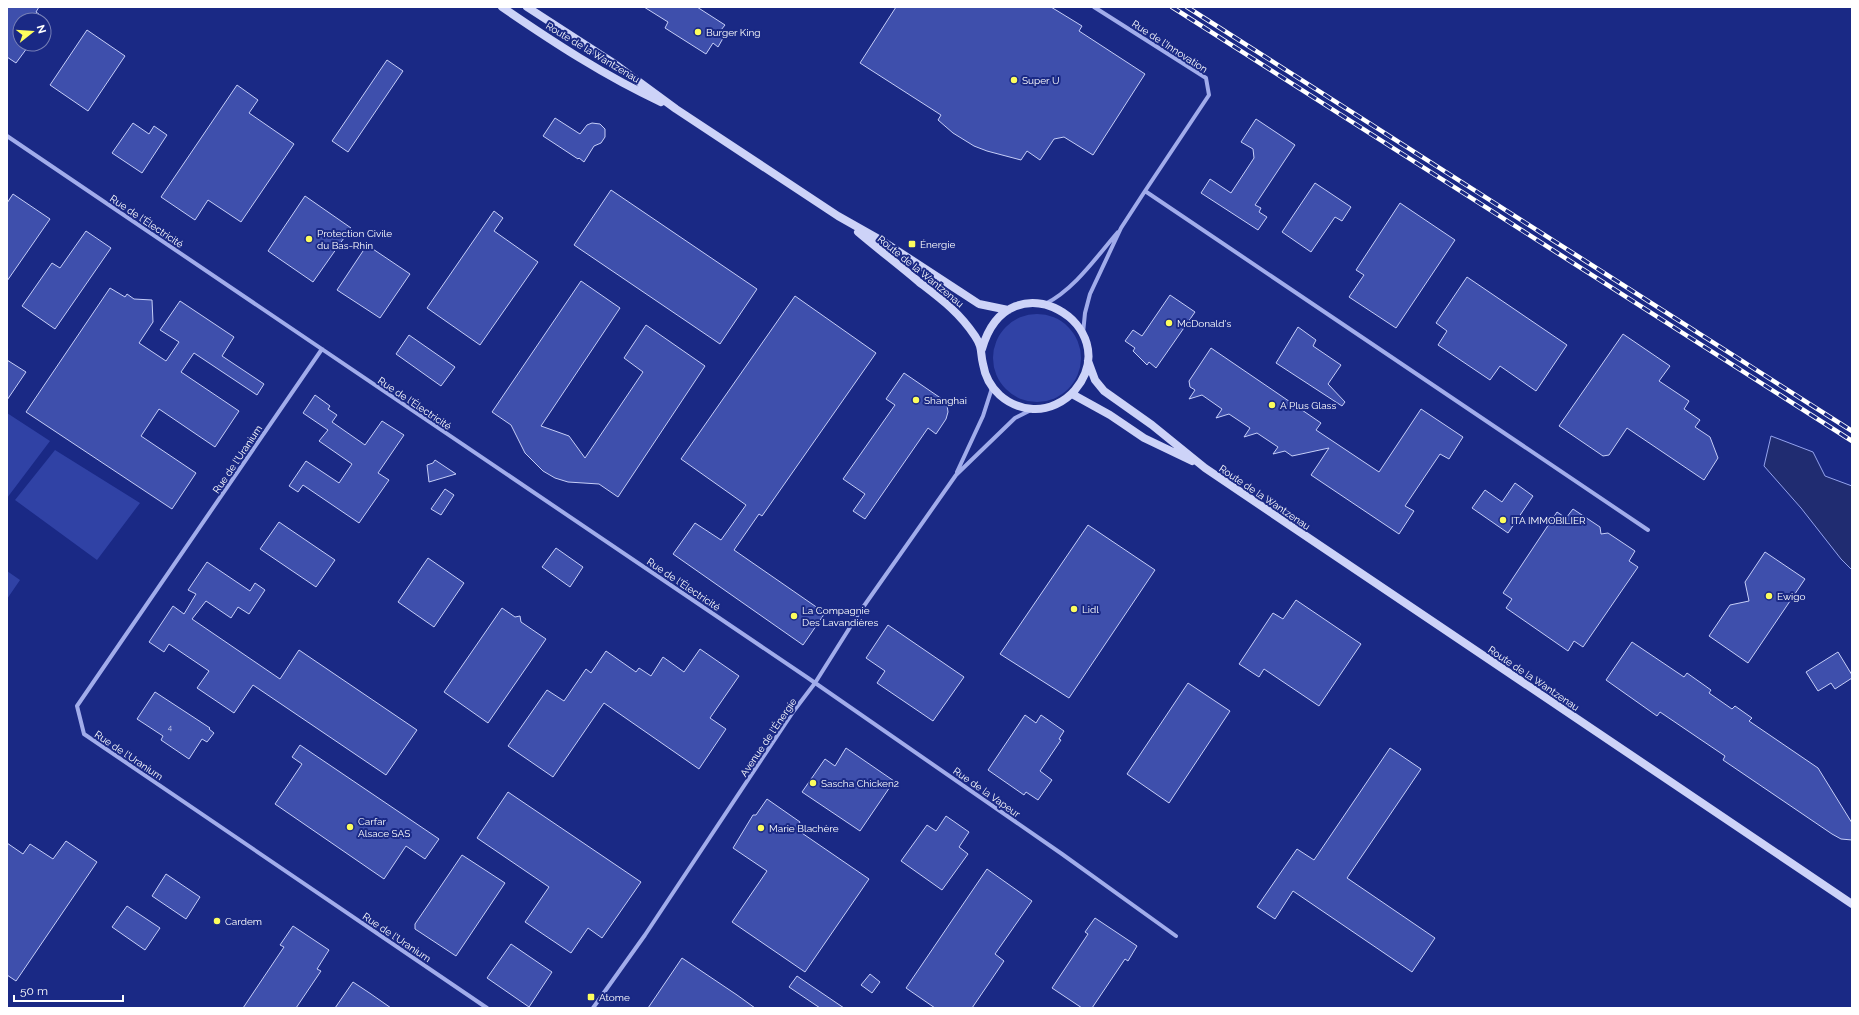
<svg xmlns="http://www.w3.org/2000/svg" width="1859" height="1015" font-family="Raleway,sans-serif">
	<rect width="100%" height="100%" fill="#1a2985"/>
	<path fill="#3042a5" d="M993 358a44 44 0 1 1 88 0a44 44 0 1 1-88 0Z
		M 7,413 L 50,441 L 7,498 Z
		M 55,450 L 140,503 L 97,560 L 15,500 Z
		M 7,571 L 20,580 L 7,599 Z"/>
	<path fill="#202c71" stroke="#94a3ee" d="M 1771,436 L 1813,452 L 1825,476 L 1852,486 L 1852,570 L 1841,559 L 1801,508 L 1764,466 Z"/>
	<path fill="#3e4fac" stroke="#c6cef8" d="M 7,7 L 39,7 L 36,12 L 47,20 L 20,20 L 20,44 L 30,44 L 16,63 L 7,57 Z
		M 644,7 L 697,7 L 725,25 L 721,30 L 726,33 L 718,47 L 713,43 L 706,54 L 665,28 L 668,22 Z
		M 896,7 L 1051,7 L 1082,26 L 1079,31 L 1145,74 L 1093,155 L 1064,137 L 1054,139 L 1040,160 L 1027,151 L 1021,160 L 987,151 L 974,146 L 953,133 L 938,120 L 941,115 L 860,63 Z
		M 87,30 L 125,56 L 88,111 L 50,85 Z
		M 387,60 L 403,71 L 348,152 L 332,141 Z
		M 237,85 L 258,100 L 249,113 L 294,144 L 241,222 L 208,200 L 195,220 L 161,197 Z
		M 555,118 L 580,134 L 587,125 L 592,123 L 600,124 L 605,129 L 605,137 L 601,143 L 594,146 L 584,162 L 579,158 L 578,159 L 543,136 Z
		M 1256,119 L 1295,145 L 1255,205 L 1261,208 L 1259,212 L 1267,217 L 1258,230 L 1201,193 L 1210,179 L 1231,193 L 1254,158 L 1253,149 L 1241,142 Z
		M 133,123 L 149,134 L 154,126 L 167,135 L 142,173 L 112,153 Z
		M 1315,183 L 1351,207 L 1342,221 L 1335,217 L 1311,252 L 1282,232 Z
		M 611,190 L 757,289 L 720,344 L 574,245 Z
		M 13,194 L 50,219 L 7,281 L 7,203 Z
		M 305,196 L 351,228 L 313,282 L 268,251 Z
		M 1400,203 L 1455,240 L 1396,328 L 1349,297 L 1364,275 L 1356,270 Z
		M 494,211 L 503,218 L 494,231 L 538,262 L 480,345 L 427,308 Z
		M 86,231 L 111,248 L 55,329 L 22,306 L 52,263 L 60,268 Z
		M 367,245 L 410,274 L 380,318 L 337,290 Z
		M 1467,277 L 1567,345 L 1536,391 L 1500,366 L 1490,380 L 1438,345 L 1447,331 L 1436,323 Z
		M 581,281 L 620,308 L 541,426 L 569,436 L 585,458 L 643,372 L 624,358 L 646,325 L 705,366 L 618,497 L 599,484 L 568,482 L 555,478 L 543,471 L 525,453 L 511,425 L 492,412 Z
		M 110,288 L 125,297 L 127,294 L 134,299 L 152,300 L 153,322 L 139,343 L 166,361 L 179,342 L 160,330 L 180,301 L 234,337 L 222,356 L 264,384 L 257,395 L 194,353 L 181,372 L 239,411 L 215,447 L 159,409 L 141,436 L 196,473 L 172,509 L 26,412 Z
		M 1170,295 L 1195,312 L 1156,368 L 1149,362 L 1147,365 L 1133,351 L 1135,348 L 1125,341 L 1133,330 L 1142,336 Z
		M 795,296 L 876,353 L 762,516 L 759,514 L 734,550 L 825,613 L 803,645 L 673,554 L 695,523 L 721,540 L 746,505 L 681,459 Z
		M 1298,327 L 1316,340 L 1313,346 L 1341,365 L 1328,384 L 1345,402 L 1342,406 L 1276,363 Z
		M 1623,334 L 1670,366 L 1659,381 L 1689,401 L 1684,409 L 1700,420 L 1695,427 L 1710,437 L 1718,458 L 1704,480 L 1627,428 L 1609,455 L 1603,456 L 1559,426 Z
		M 409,335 L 455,367 L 441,386 L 396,354 Z
		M 1211,348 L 1321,423 L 1316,430 L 1379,472 L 1421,409 L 1463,437 L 1449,459 L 1440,454 L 1405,506 L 1414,511 L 1399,534 L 1311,475 L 1329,448 L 1292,456 L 1285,451 L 1273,454 L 1278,447 L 1257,433 L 1244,437 L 1250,428 L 1229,414 L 1216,418 L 1222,409 L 1202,395 L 1189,399 L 1195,390 L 1190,387 L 1189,381 Z
		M 7,360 L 26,372 L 7,400 Z
		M 904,373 L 942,399 L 947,405 L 948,412 L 946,419 L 936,434 L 928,428 L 865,519 L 853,511 L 865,494 L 843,479 L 895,405 L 886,399 Z
		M 315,395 L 330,406 L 328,409 L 337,415 L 332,422 L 365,445 L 382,421 L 404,435 L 378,473 L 389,480 L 359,523 L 303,485 L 298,492 L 289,486 L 306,461 L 339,483 L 352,464 L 319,441 L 328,430 L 303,413 Z
		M 435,460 L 456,474 L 429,482 L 427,465 L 433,463 Z
		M 1515,483 L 1533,496 L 1508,533 L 1472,508 L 1485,490 L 1502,502 Z
		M 445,489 L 454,495 L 441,515 L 431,509 Z
		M 1573,509 L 1600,527 L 1601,534 L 1608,533 L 1635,551 L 1629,561 L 1638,567 L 1583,647 L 1574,641 L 1568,651 L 1506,608 L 1512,599 L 1503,593 L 1557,512 L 1566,518 Z
		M 279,522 L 335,560 L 316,587 L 260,549 Z
		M 1088,525 L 1155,570 L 1069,698 L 1000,654 Z
		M 556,548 L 583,567 L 570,587 L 542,567 Z
		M 1765,552 L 1805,579 L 1748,663 L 1709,636 L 1730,605 L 1749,601 L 1745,582 Z
		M 428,558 L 464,583 L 434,627 L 398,602 Z
		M 207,562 L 250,591 L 255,583 L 265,590 L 249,614 L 238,607 L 231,618 L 206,601 L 192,619 L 280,679 L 299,650 L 417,730 L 386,775 L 253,685 L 234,713 L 197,688 L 209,671 L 169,644 L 164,652 L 149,642 L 173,606 L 184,614 L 196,594 L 188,590 Z
		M 1296,600 L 1361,644 L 1319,706 L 1264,669 L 1259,677 L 1239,664 L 1273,613 L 1283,619 Z
		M 502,608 L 515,617 L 520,616 L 521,622 L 546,639 L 488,723 L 444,692 Z
		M 888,625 L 964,677 L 933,721 L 877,683 L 885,671 L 866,658 Z
		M 1632,642 L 1684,677 L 1687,673 L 1711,690 L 1709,693 L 1732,709 L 1735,706 L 1752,718 L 1749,721 L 1818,768 L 1852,823 L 1852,840 L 1841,839 L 1832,834 L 1723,760 L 1725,756 L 1660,712 L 1657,716 L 1606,680 Z
		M 700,649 L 739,676 L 710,718 L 726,729 L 699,769 L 604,703 L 553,777 L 508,746 L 547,690 L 564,701 L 586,669 L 591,673 L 606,651 L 636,672 L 639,668 L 651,676 L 663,657 L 684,672 Z
		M 1838,652 L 1852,675 L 1852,678 L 1835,689 L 1831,683 L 1818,691 L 1806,672 Z
		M 1188,683 L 1230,711 L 1169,803 L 1127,774 Z
		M 155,692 L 210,728 L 209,729 L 214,733 L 207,742 L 202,739 L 189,759 L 161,740 L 163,736 L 137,719 Z
		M 1025,715 L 1036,723 L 1041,715 L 1064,731 L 1059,739 L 1061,740 L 1040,771 L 1052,780 L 1038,800 L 1026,792 L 1024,795 L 988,770 Z
		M 300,745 L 439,839 L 425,859 L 406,846 L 384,879 L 275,804 L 302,764 L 292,757 Z
		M 846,748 L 894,781 L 860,831 L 802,792 L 825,759 L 835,766 Z
		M 1390,748 L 1421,769 L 1347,878 L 1435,938 L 1412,972 L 1293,891 L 1275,919 L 1257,907 L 1297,849 L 1314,860 Z
		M 508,792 L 641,882 L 602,938 L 588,928 L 571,953 L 525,922 L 549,887 L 477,838 Z
		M 767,799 L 800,822 L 796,829 L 869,879 L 805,972 L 732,922 L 767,871 L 733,848 L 753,815 L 756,815 Z
		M 946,816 L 969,832 L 959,847 L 968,854 L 942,890 L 901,861 L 927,825 L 936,831 Z
		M 66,841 L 97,862 L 16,981 L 7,975 L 7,843 L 23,854 L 30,844 L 53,859 Z
		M 462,855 L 505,883 L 456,956 L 415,929 L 415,924 Z
		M 987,869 L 1032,901 L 995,954 L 1004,961 L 972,1008 L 935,1008 L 906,988 Z
		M 166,874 L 200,897 L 186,919 L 152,896 Z
		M 127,906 L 160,928 L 145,950 L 112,927 Z
		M 1095,918 L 1137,946 L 1128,961 L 1125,959 L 1092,1008 L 1082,1008 L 1052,988 L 1088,934 L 1085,932 Z
		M 293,926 L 329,950 L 317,969 L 321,971 L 296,1008 L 243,1008 L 284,947 L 280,945 Z
		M 511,944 L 552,972 L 529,1007 L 487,978 Z
		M 682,958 L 737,995 L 755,1008 L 648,1008 Z
		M 870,974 L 880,982 L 872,993 L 861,985 Z
		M 797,976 L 813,987 L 844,1008 L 820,1008 L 789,987 Z
		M 353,982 L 371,994 L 391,1008 L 335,1008 Z"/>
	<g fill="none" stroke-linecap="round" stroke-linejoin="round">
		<path stroke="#a1aceb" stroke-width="4" d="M 1094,7 L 1206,78 L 1209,95 L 1145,191
			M 7,136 L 808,678 L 1062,854 L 1176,936
			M 1045,304 C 1075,289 1097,256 1118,232
			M 1083,333 L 1085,313 L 1090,294 L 1121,228 L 1145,191 L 1648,530
			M 322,349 L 77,706 L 84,734 L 487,1008
			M 957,472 L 983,416 L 992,388
			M 593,1008 L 645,935 L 793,712 L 815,683 L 859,613 L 956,475 L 1015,418 L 1031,410"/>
		<path stroke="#cdd3f8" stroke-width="8" d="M 502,7 C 553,42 605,76 661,102
			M 527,7 L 612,62 L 676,109 L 838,216 L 884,242 L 979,304 L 1008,310
			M 858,232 C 878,249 899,265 919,282 C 941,299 959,312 975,336 C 983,348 980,352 983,364 C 987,389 1007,407 1033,409 C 1048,410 1065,402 1075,390 C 1128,326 1009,254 982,349
			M 1088,361 L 1095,380 L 1104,391 L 1152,425 L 1205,468 L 1852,904
			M 1072,394 L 1110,415 L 1144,438 L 1192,461"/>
		<defs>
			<path id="rail" d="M 1172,7 L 1852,441
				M 1187,7 L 1852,431"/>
		</defs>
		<use href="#rail" stroke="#fff" stroke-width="4.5"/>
		<use href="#rail" stroke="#1a2985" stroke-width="3" stroke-dasharray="9" stroke-linecap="butt"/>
	</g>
	<g fill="#fcfd5d" stroke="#1a2985" stroke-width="1.5">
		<circle cx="698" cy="32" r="4"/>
		<circle cx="1014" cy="80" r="4"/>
		<circle cx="309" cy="239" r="4"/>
		<rect x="908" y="240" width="8" height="8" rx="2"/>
		<circle cx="1169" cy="323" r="4"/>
		<circle cx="916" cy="400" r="4"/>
		<circle cx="1272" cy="405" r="4"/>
		<circle cx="1503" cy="520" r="4"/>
		<circle cx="1769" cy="596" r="4"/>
		<circle cx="1074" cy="609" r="4"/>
		<circle cx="794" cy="616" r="4"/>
		<circle cx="813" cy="783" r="4"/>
		<circle cx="350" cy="827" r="4"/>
		<circle cx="761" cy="828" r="4"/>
		<circle cx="217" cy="921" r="4"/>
		<rect x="587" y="993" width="8" height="8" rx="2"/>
	</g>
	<g text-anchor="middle" stroke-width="4" stroke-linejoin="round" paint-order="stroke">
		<g font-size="8" fill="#cfd3ea">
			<text x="170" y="730">4</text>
		</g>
		<g font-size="10" fill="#fff" stroke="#1a2985" text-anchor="start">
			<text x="706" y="36">Burger King</text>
			<text x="1022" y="84">Super U</text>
			<text x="317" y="237">Protection Civile<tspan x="317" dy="12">du Bas-Rhin</tspan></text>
			<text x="920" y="248">Énergie</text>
			<text x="1177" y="327">McDonald's</text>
			<text x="924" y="404">Shanghai</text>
			<text x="1280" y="409">A Plus Glass</text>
			<text x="1511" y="524">ITA IMMOBILIER</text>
			<text x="1777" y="600">Ewigo</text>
			<text x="1082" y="613">Lidl</text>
			<text x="802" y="614">La Compagnie<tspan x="802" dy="12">Des Lavandières</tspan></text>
			<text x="821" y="787">Sascha Chicken2</text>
			<text x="358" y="825">Carfar<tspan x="358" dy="12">Alsace SAS</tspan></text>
			<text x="769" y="832">Marie Blachère</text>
			<text x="225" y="925">Cardem</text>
			<text x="599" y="1001">Atome</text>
		</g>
		<g font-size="10" fill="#fff" stroke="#1a2985">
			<text transform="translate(1170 46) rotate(33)" y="4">Rue de l'Innovation</text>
			<text transform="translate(593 52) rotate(31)" y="4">Route de la Wantzenau</text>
			<text transform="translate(147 221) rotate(34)" y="4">Rue de l'Électricité</text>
			<text transform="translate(921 271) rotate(39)" y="4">Route de la Wantzenau</text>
			<text transform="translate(415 403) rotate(34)" y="4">Rue de l'Électricité</text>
			<text transform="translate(237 459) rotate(-56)" y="4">Rue de l'Uranium</text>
			<text transform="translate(1265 497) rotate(34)" y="4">Route de la Wantzenau</text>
			<text transform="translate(684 584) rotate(34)" y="4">Rue de l'Électricité</text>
			<text transform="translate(1534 678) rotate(34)" y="4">Route de la Wantzenau</text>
			<text transform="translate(768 737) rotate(-56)" y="4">Avenue de l'Énergie</text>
			<text transform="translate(129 755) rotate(34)" y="4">Rue de l'Uranium</text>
			<text transform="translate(987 792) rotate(35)" y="4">Rue de la Vapeur</text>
			<text transform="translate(397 937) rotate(34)" y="4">Rue de l'Uranium</text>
		</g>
	</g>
	<rect width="1859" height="1015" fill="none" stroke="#ffffff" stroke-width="16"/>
	<g transform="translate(32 32) rotate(73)"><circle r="19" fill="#1a2985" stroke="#767fb6"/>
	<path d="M0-3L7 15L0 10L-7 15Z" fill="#fcfd5d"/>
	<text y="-6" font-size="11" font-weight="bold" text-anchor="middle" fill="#ffffff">N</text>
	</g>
	<path d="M14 995v6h109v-6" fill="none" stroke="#ffffff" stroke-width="2"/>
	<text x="20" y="995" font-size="12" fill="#ffffff" stroke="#1a2985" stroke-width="3" paint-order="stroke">50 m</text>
</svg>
